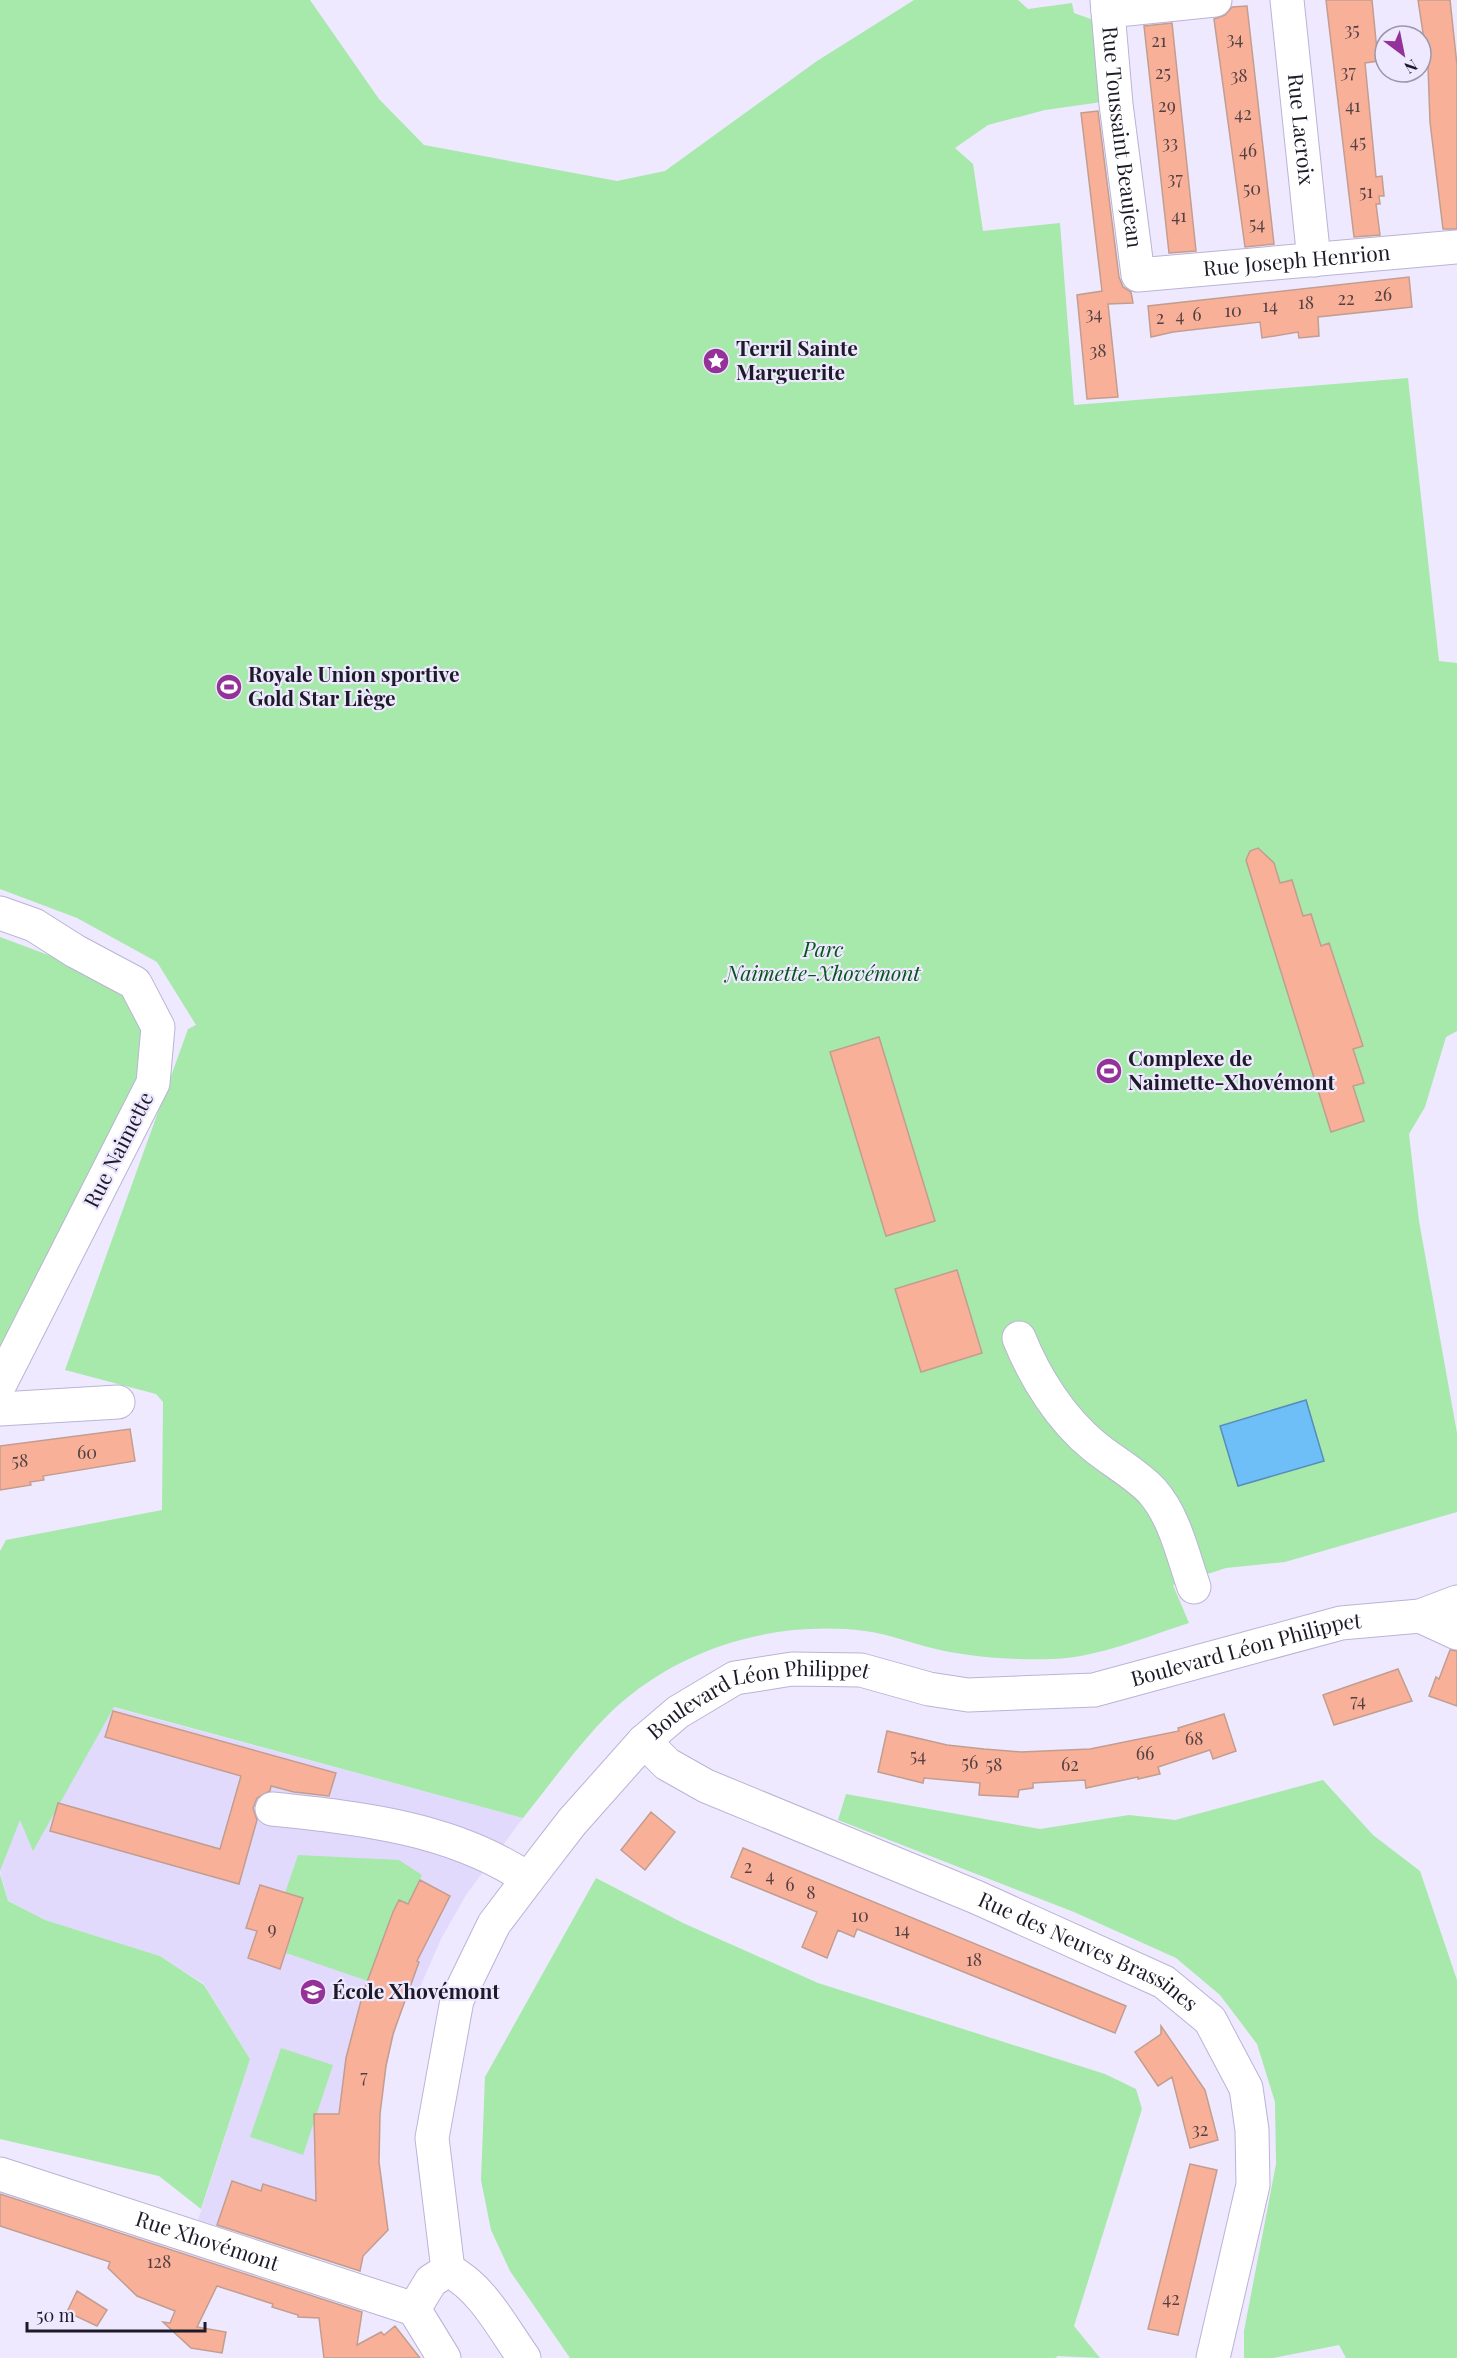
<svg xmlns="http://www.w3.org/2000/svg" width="1457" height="2358" font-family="'Playfair Display',serif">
	<rect width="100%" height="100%" fill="#eee9ff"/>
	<path fill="#e2dafd" d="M 97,1703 L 523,1818 L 466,1895 L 441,1939 L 414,2001 L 404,2000 L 386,2066 L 380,2114 L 379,2162 L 388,2230 L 363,2256 L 360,2271 L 198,2220 L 250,2059 L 204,1984 L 160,1956 L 45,1920 L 8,1901 L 0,1871 L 30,1791 Z"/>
	<path fill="#a7e8ab" d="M 0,0 L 310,0 L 379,99 L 424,145 L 617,181 L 665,171 L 817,61 L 914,0 L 1018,0 L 1028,9 L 1072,3 L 1074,13 L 1102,23 L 1109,101 L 1045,110 L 988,125 L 955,148 L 973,164 L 983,231 L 1060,223 L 1074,405 L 1408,378 L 1439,661 L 1457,663 L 1457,1031 L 1446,1037 L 1425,1107 L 1409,1134 L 1419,1221 L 1457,1433 L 1457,1512 L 1285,1562 L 1226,1568 L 1173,1585 L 1189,1623 C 1145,1637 1100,1657 1053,1659 C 1016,1660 977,1658 940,1650 C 915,1645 890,1634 865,1631 C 774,1620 681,1647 613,1710 C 580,1742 552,1782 523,1818 L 114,1707 L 33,1851 L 20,1820 L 0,1871 L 0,1551 L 6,1540 L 162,1510 L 163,1402 L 156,1394 L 65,1370 L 188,1029 L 196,1025 L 157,962 L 77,918 L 0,889 Z
		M 0,937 L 51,956 L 56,948 L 75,951 L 137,1006 L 147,1063 L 0,1348 Z
		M 1323,1780 L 1373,1835 L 1420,1871 L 1457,1980 L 1457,2358 L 1346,2358 L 1339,2345 L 1273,2358 L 1244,2358 L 1244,2331 L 1276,2164 L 1275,2102 L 1257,2044 L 1220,1995 L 1176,1958 L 1074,1912 L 838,1820 L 846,1794 L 1040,1829 L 1129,1815 L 1175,1820 Z
		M 298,1855 L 399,1860 L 422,1875 L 408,1904 L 399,1900 L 390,1917 L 398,1922 L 368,1981 L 286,1953 L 303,1899 L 285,1893 Z
		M 0,1874 L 8,1901 L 45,1920 L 160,1956 L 204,1985 L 250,2059 L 201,2209 L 159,2176 L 0,2139 Z
		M 596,1878 L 683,1923 L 818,1983 L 1105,2074 L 1136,2089 L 1142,2109 L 1074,2326 L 1100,2358 L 1058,2356 L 1055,2358 L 570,2358 L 510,2271 L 491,2230 L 481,2180 L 485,2077 Z
		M 281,2048 L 333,2065 L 303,2155 L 250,2137 Z"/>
	<path fill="#6ebff7" stroke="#568eb9" stroke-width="1.5" d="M 1306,1400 L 1324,1461 L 1238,1486 L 1220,1426 Z"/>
	<path fill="#f8b198" stroke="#c29d90" stroke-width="1.5" d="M 1326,0 L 1372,0 L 1378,61 L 1365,63 L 1376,177 L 1382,176 L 1384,196 L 1379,196 L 1380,204 L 1376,204 L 1380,235 L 1354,237 Z
		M 1418,0 L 1450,0 L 1457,65 L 1457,229 L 1443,229 L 1430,122 L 1428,66 L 1421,67 L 1421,47 L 1425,46 Z
		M 1247,6 L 1274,244 L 1245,247 L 1214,19 L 1225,15 L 1232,7 Z
		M 1172,23 L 1196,251 L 1169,253 L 1144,26 Z
		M 1098,111 L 1119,277 L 1123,287 L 1131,292 L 1133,303 L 1108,304 L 1118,397 L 1087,399 L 1077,295 L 1102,291 L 1081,113 Z
		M 1409,277 L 1412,307 L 1318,317 L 1319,336 L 1299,338 L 1298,332 L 1262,338 L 1260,322 L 1173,332 L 1151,337 L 1148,306 Z
		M 1258,848 L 1274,863 L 1280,883 L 1292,880 L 1303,916 L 1311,914 L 1321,946 L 1329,943 L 1363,1046 L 1353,1049 L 1364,1083 L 1353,1086 L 1364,1121 L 1331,1132 L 1246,860 L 1250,851 Z
		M 879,1037 L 935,1221 L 886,1236 L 830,1052 Z
		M 957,1270 L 982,1353 L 921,1372 L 895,1289 Z
		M 130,1429 L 135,1461 L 43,1476 L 44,1480 L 30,1482 L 31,1485 L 0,1490 L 0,1446 Z
		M 1450,1650 L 1457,1651 L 1457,1706 L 1429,1696 L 1436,1677 L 1439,1679 Z
		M 1398,1669 L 1412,1701 L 1334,1725 L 1323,1695 Z
		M 113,1711 L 336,1773 L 329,1796 L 294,1792 L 271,1786 L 270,1791 L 257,1798 L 253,1808 L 257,1820 L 239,1884 L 50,1831 L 58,1803 L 220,1849 L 241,1776 L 105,1737 Z
		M 1224,1714 L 1236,1751 L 1213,1759 L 1210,1750 L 1158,1767 L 1160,1774 L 1138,1779 L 1138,1777 L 1086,1788 L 1085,1780 L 1033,1783 L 1033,1788 L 1019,1790 L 1018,1797 L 979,1795 L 980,1783 L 924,1778 L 923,1783 L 878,1772 L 887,1731 L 947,1745 L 984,1749 L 1021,1752 L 1090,1749 L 1179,1731 L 1178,1728 Z
		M 651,1812 L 675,1832 L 645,1870 L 621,1850 Z
		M 743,1848 L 1126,2006 L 1115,2033 L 857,1929 L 854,1937 L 838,1930 L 827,1958 L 802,1947 L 817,1912 L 731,1877 Z
		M 420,1880 L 450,1896 L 417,1961 L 419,1962 L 393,2034 L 386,2066 L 380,2114 L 379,2162 L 388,2230 L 363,2256 L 360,2271 L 217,2225 L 232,2181 L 261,2191 L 263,2184 L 316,2201 L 314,2114 L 339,2114 L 346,2058 L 363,1993 L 393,1912 L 399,1900 L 408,1904 Z
		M 260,1885 L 303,1898 L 280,1969 L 248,1958 L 257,1931 L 246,1928 Z
		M 1161,2026 L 1205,2090 L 1218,2140 L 1190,2148 L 1172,2077 L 1158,2086 L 1135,2052 L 1161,2034 Z
		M 1190,2164 L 1217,2170 L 1178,2335 L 1148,2329 Z
		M 0,2194 L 362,2312 L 357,2345 L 381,2332 L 384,2335 L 395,2326 L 420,2358 L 324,2358 L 319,2318 L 298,2317 L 298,2315 L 272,2307 L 273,2304 L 217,2286 L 197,2327 L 226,2332 L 222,2353 L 191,2348 L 163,2322 L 170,2323 L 175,2311 L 137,2296 L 108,2268 L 110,2262 L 0,2226 Z
		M 77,2291 L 107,2310 L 97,2326 L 67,2312 Z"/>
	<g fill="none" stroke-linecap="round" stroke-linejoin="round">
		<defs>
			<g id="minor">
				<path id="s1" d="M 1107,0 L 1116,104 L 1138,275 L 1457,247"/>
				<path id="s2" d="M 1287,0 L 1314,260"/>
				<path d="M 1108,11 L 1215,0"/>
				<path d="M 0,913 L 34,925 L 75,951 L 135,983 L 158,1027 L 153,1083 L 0,1384"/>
				<path d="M 1019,1338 C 1035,1378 1061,1419 1094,1446 C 1112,1461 1136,1474 1152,1491 C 1175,1517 1183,1556 1194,1587"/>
				<path d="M 0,1409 L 118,1402"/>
				<path d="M 1420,1616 L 1457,1633"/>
				<path id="s3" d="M 644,1741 L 667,1764 L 706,1786 L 976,1897 L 1164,1982 L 1210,2020 L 1246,2088 L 1252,2130 L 1253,2185 L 1213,2358"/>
				<path d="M 272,1809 C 360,1818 453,1828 528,1879"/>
				<path id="s4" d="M 0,2174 L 414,2309"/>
				<path id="s5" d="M 448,2270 L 432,2138 L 457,2000 L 494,1924 L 528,1879 L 572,1822 L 644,1741 L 678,1712 L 735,1678 L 792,1669 L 861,1670 L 929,1689 L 968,1695 L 1094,1690 L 1341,1623 L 1420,1616 L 1457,1602"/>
				<path d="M 444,2358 L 414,2309 L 431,2281 L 448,2270 C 482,2287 502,2327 524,2358"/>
			</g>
		</defs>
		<use href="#minor" stroke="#bbb3d5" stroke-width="35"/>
		<use href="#minor" stroke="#fff" stroke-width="33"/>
	</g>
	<defs>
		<symbol id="sight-disc" viewBox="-11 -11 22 22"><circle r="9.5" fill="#943299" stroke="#eee9ff"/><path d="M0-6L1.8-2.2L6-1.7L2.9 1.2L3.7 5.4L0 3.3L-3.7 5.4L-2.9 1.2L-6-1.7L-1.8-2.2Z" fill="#fff"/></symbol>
		<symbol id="stadium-disc" viewBox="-11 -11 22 22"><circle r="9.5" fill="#943299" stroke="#eee9ff"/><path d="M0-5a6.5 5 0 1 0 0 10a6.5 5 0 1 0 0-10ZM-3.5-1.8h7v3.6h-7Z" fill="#fff"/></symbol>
		<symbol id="school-disc" viewBox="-11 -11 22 22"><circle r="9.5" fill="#943299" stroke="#eee9ff"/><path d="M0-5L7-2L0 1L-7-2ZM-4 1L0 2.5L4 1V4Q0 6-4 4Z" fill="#fff"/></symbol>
	</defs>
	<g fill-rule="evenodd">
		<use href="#sight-disc" x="701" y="346" width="30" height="30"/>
		<use href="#stadium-disc" x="214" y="672" width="30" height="30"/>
		<use href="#stadium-disc" x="1094" y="1056" width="30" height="30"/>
		<use href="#school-disc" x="298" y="1977" width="30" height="30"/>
	</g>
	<g text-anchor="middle" stroke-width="4.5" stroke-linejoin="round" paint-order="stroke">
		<g font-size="18" fill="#544044">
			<text x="1352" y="36">35</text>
			<text x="1235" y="45">34</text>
			<text x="1159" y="47">21</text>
			<text x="1348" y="78">37</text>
			<text x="1163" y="79">25</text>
			<text x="1239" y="82">38</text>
			<text x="1167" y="112">29</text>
			<text x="1353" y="112">41</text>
			<text x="1243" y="120">42</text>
			<text x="1358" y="148">45</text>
			<text x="1170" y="149">33</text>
			<text x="1248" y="157">46</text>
			<text x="1175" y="185">37</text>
			<text x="1252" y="195">50</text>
			<text x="1366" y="198">51</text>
			<text x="1179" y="222">41</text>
			<text x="1257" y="230">54</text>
			<text x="1383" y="301">26</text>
			<text x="1346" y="305">22</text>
			<text x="1306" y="309">18</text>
			<text x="1270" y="312">14</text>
			<text x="1233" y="317">10</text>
			<text x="1094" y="320">34</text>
			<text x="1197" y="321">6</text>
			<text x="1180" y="322">4</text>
			<text x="1160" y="324">2</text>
			<text x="1098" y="357">38</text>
			<text x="87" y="1459">60</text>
			<text x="20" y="1467">58</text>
			<text x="1358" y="1707">74</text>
			<text x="1194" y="1745">68</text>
			<text x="1145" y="1760">66</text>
			<text x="918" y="1762">54</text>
			<text x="970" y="1769">56</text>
			<text x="994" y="1771">58</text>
			<text x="1070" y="1771">62</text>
			<text x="748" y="1873">2</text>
			<text x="770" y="1882">4</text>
			<text x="790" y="1891">6</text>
			<text x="811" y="1899">8</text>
			<text x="860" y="1922">10</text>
			<text x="272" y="1935">9</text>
			<text x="902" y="1936">14</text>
			<text x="974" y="1966">18</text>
			<text x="364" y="2083">7</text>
			<text x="1200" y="2136">32</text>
			<text x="159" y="2268">128</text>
			<text x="1171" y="2305">42</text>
		</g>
		<g font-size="21" fill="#1e1b28" stroke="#eee9ff">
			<text dy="7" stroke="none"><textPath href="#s2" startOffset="130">Rue Lacroix</textPath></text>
			<text dy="7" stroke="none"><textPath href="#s1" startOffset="138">Rue Toussaint Beaujean</textPath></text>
			<text dy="7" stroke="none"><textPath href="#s1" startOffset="436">Rue Joseph Henrion</textPath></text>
			<text transform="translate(119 1150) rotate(-63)" y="7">Rue Naimette</text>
			<text dy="7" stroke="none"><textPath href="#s5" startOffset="1226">Boulevard Léon Philippet</textPath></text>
			<text dy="7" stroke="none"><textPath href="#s5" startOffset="722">Boulevard Léon Philippet</textPath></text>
			<text dy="7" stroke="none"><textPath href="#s3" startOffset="494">Rue des Neuves Brassines</textPath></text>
			<text dy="7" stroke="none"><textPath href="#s4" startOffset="218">Rue Xhovémont</textPath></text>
		</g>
		<g font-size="21" font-weight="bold" fill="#1e1b28" stroke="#eee9ff" text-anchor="start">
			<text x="736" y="356">Terril Sainte<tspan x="736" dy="24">Marguerite</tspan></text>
			<text x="248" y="682">Royale Union sportive<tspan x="248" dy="24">Gold Star Liège</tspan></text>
			<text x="1128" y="1066">Complexe de<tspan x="1128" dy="24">Naimette-Xhovémont</tspan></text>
			<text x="332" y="1999">École Xhovémont</text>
		</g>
		<g font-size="21" font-style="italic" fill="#055419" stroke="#eee9ff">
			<text x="823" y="957">Parc<tspan x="823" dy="24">Naimette-Xhovémont</tspan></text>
		</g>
	</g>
	<g transform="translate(1403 54) rotate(148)"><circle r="28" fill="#eee9ff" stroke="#9b97a9" stroke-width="1.5"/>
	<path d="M0-4.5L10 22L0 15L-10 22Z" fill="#943299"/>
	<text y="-9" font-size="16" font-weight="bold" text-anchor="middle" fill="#1e1b28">N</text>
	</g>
	<path d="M27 2322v9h178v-9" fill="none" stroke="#1e1b28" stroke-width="3"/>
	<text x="36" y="2322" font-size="18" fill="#1e1b28" stroke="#eee9ff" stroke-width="4.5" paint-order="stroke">50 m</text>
</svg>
